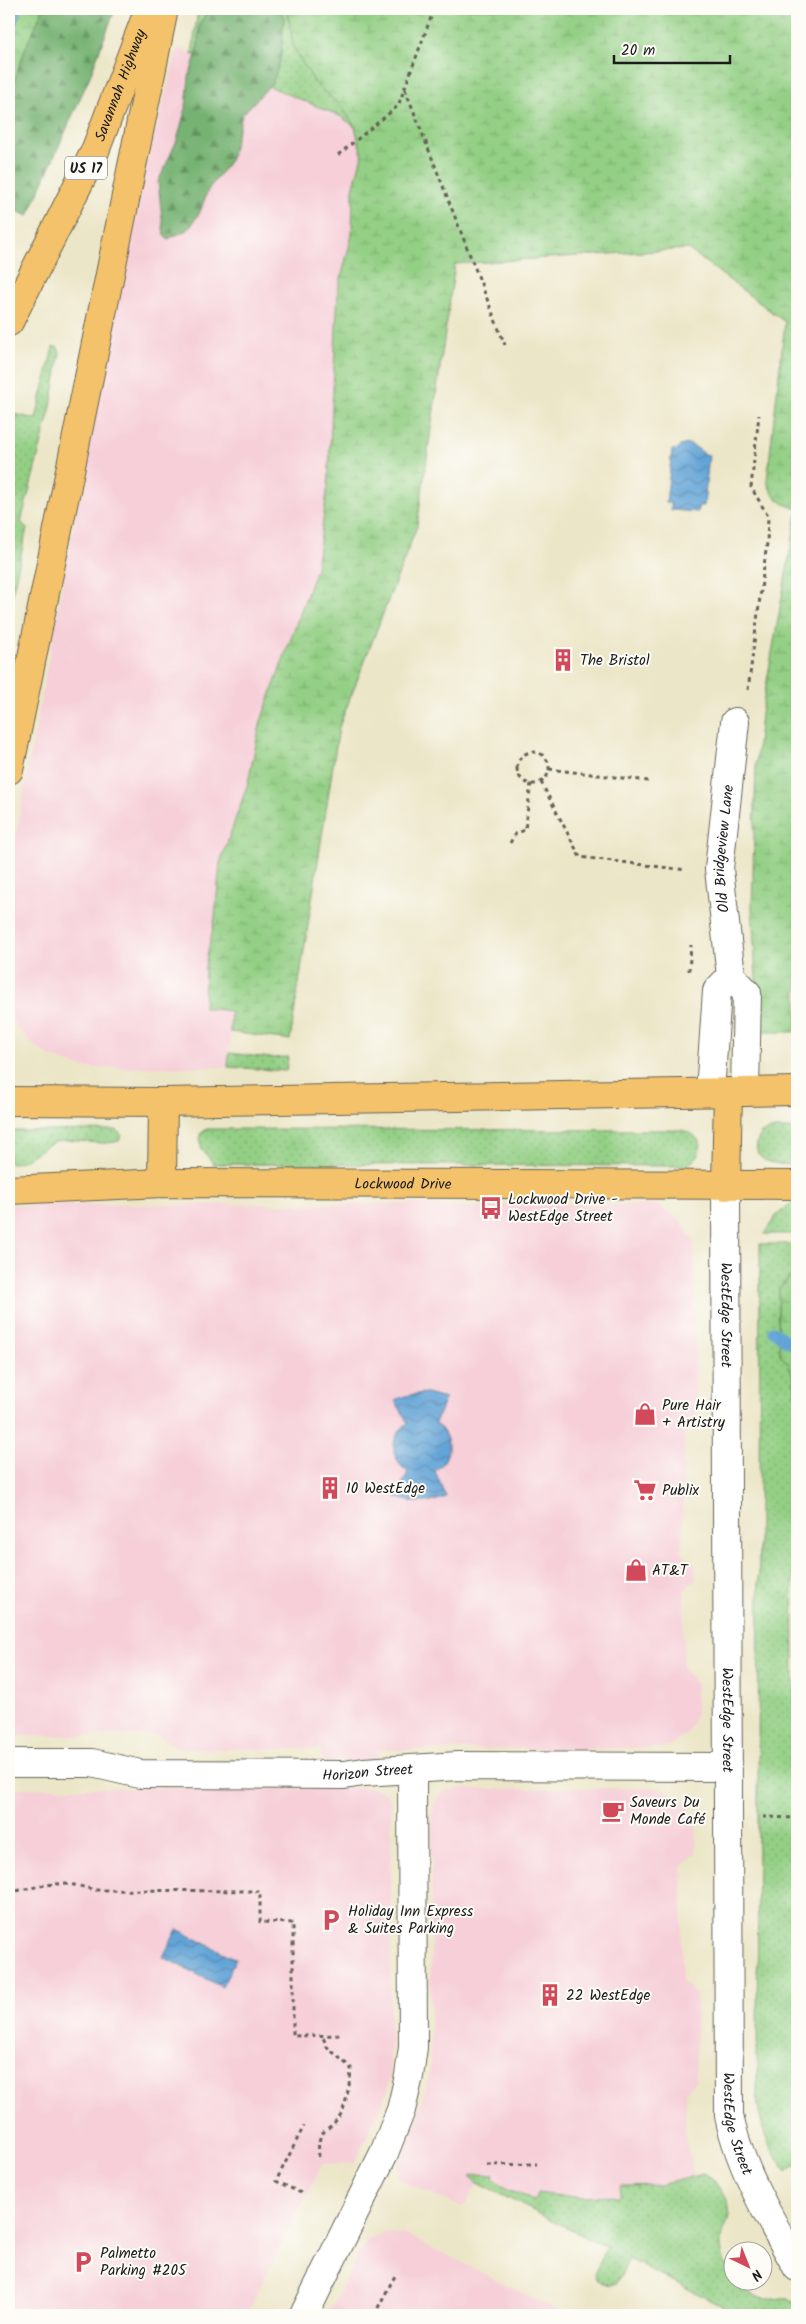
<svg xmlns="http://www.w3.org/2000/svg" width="806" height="2324" font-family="Kalam,sans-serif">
	<defs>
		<pattern id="grass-dots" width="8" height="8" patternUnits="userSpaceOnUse" patternTransform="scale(1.25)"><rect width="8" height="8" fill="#93cf84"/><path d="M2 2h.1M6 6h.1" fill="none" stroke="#7eb171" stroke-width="1.8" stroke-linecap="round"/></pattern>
		<pattern id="forest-firs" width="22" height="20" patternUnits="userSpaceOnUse" patternTransform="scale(1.25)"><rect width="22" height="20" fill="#76b272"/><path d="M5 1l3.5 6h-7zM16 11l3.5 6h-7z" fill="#60905d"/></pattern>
		<pattern id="wetland-marsh" width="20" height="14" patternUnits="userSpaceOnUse" patternTransform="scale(1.25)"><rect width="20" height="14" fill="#93cf84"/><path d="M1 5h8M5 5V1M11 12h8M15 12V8" fill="none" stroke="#7eb171"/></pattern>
		<pattern id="water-waves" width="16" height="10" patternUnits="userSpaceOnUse" patternTransform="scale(1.25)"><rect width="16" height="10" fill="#64a4d7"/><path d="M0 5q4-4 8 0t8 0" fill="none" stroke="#5285ae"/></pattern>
	</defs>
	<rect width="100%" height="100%" fill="#fdfcf7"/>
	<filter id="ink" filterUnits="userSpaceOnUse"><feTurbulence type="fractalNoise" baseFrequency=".02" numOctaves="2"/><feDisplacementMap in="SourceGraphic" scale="10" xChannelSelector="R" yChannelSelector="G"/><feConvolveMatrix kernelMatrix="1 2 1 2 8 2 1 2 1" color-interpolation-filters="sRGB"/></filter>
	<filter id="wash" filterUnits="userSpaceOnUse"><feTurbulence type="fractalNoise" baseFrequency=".0096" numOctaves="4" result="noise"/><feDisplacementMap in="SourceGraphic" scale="20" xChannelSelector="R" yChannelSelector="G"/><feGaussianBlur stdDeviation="1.12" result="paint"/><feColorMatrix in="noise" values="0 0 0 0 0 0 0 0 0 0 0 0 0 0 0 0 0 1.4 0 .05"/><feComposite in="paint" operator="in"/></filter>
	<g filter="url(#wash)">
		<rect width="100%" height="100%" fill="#ece6c8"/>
		<path fill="#f6cfd8" d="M 178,48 L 302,101 L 340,116 L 355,127 L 362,155 L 353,190 L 352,235 L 338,290 L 328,485 L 316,569 L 261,721 L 205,966 L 204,1007 L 232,1011 L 228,1067 L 84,1068 L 49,1056 L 29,1041 L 9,1017 L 9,870 L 96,407 L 146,166 Z
			M 421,1204 L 446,1207 L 488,1207 L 509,1204 L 657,1205 L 680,1220 L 694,1243 L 696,1424 L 684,1435 L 682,1553 L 695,1565 L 696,1578 L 684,1591 L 683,1669 L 696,1685 L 696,1712 L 688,1732 L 670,1745 L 661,1748 L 378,1750 L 377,1757 L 372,1762 L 325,1761 L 321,1758 L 320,1749 L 180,1749 L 158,1735 L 9,1736 L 9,1205 Z
			M 9,1788 L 373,1788 L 385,1793 L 391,1802 L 390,2076 L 387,2092 L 355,2163 L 322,2164 L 246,2315 L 9,2315 Z
			M 655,1788 L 667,1790 L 686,1804 L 694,1814 L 697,1829 L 696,1853 L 682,1867 L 682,1981 L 696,1995 L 696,2079 L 687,2090 L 685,2132 L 688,2153 L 694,2175 L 704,2174 L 714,2180 L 728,2204 L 729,2214 L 721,2240 L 721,2255 L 734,2282 L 765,2300 L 789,2298 L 797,2305 L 797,2315 L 740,2315 L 629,2259 L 617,2283 L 610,2285 L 602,2284 L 596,2279 L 594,2274 L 607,2248 L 478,2183 L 466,2204 L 462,2207 L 401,2181 L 397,2177 L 398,2164 L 413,2134 L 430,2072 L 432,1818 L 434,1805 L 439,1796 L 446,1791 L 459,1789 Z
			M 384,2232 L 406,2235 L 567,2315 L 328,2315 L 359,2253 L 368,2240 Z"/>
		<path fill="url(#grass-dots)" stroke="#587650" d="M 198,9 L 287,9 L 294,49 L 315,83 L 342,107 L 355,127 L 340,116 L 192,54 Z
			M 53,347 L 57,347 L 60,352 L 51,407 L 21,522 L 27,528 L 9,608 L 9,413 L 36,419 Z
			M 229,1053 L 271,1058 L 288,1057 L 286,1071 L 228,1067 Z
			M 207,1129 L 681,1130 C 706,1135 706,1157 684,1166 L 214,1164 L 201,1148 L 200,1134 Z
			M 775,1129 L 797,1129 L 797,1165 C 776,1165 745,1163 761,1133 Z
			M 117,1130 L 122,1136 L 119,1141 C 99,1147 75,1137 55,1142 C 40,1147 24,1165 9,1163 L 9,1131 Z
			M 790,1204 L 797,1204 L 797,1234 L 764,1234 L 777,1215 Z
			M 760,1244 L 797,1244 L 797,1270 L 779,1289 L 778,1317 L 780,1354 L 789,1365 L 793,1376 L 797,1404 L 797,1510 L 793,1519 L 797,2164 L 787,2172 C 767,2147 760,2128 757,2096 Z
			M 478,2174 L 494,2175 L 493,2178 L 509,2191 L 525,2195 L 533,2201 L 536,2199 L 538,2193 C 564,2198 592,2197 618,2196 L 621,2194 L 620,2186 L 660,2185 L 704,2174 C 717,2182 732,2198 729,2215 C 728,2224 722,2232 721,2241 C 719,2264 741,2297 766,2299 C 774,2300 781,2297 789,2298 L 797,2305 L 797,2315 L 740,2315 L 629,2259 L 617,2283 C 607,2286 598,2285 594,2274 L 607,2248 L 478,2183 L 470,2176 Z"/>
		<path fill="url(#forest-firs)" stroke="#496747" d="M 43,9 L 115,9 L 90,76 L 28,216 L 9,208 L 9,96 L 25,49 Z
			M 209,9 L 280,9 L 284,18 L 282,47 L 280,61 L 273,82 L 242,115 L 231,159 L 208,190 L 200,212 L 189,229 L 168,239 L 164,236 L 158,182 L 177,140 L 186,107 L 189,77 L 197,52 L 200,23 Z"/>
		<path fill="url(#wetland-marsh)" stroke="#587650" d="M 22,9 L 43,9 L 25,49 L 9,96 L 9,42 Z
			M 287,9 L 797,9 L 797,509 C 781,504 771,497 767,480 L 785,322 L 688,249 L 455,264 L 417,526 L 339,727 L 290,1040 L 230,1032 L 231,1011 L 204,1008 L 205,966 L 215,918 L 220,863 L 247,786 L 261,721 L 316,569 L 328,485 L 338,290 L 352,235 L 353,190 L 362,155 L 355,127 L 342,107 L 315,83 L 294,49 Z
			M 797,513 L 797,1032 L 759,1032 L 752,908 L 756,764 L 761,714 Z
			M 797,1270 L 797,1404 L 793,1376 L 789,1365 L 780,1354 L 778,1317 L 779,1289 Z"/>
		<path fill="url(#water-waves)" stroke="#40607a" d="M 9,9 L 22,9 L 9,42 Z
			M 687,444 C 697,445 701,454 709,455 L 704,506 L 698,506 L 698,512 L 671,510 L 671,503 L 666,503 L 672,450 L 676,450 L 680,446 Z
			M 423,1393 L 445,1399 L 435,1423 C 453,1437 452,1458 435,1471 L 446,1497 C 429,1504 413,1504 396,1497 L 408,1472 C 389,1459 389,1436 408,1423 L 395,1400 L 405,1396 Z
			M 177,1929 L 236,1959 L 222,1987 L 163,1957 Z"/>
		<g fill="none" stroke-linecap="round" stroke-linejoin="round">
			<path stroke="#64a4d7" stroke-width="11" d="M 773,1331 L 785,1340 L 797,1346"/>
		</g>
	</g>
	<g filter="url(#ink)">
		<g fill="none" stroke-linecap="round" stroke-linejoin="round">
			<defs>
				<g id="minor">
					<path id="s1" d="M 731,976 L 719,869 L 735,722"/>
					<path d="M 710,1092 L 717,991 L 731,976 L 747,993 L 745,1092"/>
					<path id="s2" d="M 726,1186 L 729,2116 C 740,2168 771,2221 797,2267"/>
					<path id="s3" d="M 9,1763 L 92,1763 L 140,1774 L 344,1775 L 364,1772 L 458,1766 L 727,1767"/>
					<path d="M 304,2315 L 384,2153 L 401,2110 L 409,2076 L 413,2047 L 412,1769"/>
				</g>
				<g id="major">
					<path d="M 9,1101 L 163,1102 L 797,1091"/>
					<path d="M 162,1183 L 163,1102"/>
					<path d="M 726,1186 L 728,1092"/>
					<path id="s4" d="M 9,1190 L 162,1183 L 797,1185"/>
				</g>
				<g id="highway">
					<path id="s5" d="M 9,322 L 95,151 L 149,9"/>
					<path d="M 9,770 L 164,9"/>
				</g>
			</defs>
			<use href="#minor" stroke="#656358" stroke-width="30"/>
			<use href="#major" stroke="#656358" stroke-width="30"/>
			<use href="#highway" stroke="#656358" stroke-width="30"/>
			<path stroke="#656358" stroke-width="3" stroke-dasharray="4 4" stroke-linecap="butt" d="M 405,89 L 505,345
				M 338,155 L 398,106 L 434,9
				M 748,690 L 767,543 L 768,516 L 751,487 L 759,415
				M517 768a16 16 0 1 1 32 0a16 16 0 1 1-32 0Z
				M 549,769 L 648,781
				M 541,782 L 580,857 L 686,870
				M 510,843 L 515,834 L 525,830 L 531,783
				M 689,971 L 691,945
				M 763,1817 L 797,1818
				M 9,1889 L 15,1891 C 49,1885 59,1879 94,1890 L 260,1891 L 260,1922 L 293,1923 L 293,2036 L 342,2035
				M 319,2157 C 316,2127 328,2134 341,2114 C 346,2106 351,2077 351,2068 L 327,2047 L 322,2035
				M 487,2165 L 537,2164
				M 301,2193 L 276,2181 L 304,2126
				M 374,2315 L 396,2274"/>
			<use href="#minor" stroke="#fff" stroke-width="28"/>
			<use href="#major" stroke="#f4c26a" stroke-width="28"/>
			<use href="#highway" stroke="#f4c26a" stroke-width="28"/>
		</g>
	</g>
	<defs>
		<symbol id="building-bare" viewBox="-9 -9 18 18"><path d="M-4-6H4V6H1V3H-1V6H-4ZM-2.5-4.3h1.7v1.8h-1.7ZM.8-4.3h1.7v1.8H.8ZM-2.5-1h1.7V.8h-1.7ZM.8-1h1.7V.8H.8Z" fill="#d1495b" stroke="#fdfcf7" stroke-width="2.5" paint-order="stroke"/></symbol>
		<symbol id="bus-bare" viewBox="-9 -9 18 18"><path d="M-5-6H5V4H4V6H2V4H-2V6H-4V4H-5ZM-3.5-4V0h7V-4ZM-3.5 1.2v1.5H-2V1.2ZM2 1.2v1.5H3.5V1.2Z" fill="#d1495b" stroke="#fdfcf7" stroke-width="2.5" paint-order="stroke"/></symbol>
		<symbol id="shop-bare" viewBox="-9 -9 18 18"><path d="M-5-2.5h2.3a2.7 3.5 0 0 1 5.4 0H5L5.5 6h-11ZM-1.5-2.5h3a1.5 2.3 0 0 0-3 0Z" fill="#d1495b" stroke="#fdfcf7" stroke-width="2.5" paint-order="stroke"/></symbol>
		<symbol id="supermarket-bare" viewBox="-9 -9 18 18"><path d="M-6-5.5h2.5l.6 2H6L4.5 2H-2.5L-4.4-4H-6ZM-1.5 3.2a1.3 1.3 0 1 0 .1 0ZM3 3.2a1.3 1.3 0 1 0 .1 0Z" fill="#d1495b" stroke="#fdfcf7" stroke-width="2.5" paint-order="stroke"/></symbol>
		<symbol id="cafe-bare" viewBox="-9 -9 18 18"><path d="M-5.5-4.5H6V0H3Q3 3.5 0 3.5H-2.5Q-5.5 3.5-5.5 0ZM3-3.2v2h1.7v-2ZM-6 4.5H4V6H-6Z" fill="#d1495b" stroke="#fdfcf7" stroke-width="2.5" paint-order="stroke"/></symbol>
		<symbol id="parking-bare" viewBox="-9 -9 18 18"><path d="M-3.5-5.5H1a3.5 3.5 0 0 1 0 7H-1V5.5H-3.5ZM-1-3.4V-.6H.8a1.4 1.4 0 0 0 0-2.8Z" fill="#d1495b" stroke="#fdfcf7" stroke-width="2.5" paint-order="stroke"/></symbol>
	</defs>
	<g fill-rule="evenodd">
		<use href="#building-bare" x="547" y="644" width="32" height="32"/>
		<use href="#bus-bare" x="475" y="1192" width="32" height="32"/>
		<use href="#shop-bare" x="629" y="1398" width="32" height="32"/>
		<use href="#building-bare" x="314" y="1472" width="32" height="32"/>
		<use href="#supermarket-bare" x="629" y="1474" width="32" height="32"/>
		<use href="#shop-bare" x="620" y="1554" width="32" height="32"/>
		<use href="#cafe-bare" x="597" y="1795" width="32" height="32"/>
		<use href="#parking-bare" x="315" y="1904" width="32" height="32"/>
		<use href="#building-bare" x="534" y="1979" width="32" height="32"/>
		<use href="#parking-bare" x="67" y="2246" width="32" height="32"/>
	</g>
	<g text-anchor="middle" stroke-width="4" stroke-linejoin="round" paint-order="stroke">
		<rect fill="#fdfcf7" stroke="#605f5e" stroke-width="1" x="65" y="156.5" width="42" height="23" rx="4"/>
		<g font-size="14" font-weight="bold" fill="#1c1c1c">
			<text x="86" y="173">US 17</text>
		</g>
		<g font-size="15" fill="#1c1c1c" stroke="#fdfcf7">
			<text dy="5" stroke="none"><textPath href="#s5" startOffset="262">Savannah Highway</textPath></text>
			<text dy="5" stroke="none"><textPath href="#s1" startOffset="128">Old Bridgeview Lane</textPath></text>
			<text dy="5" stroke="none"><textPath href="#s4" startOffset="394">Lockwood Drive</textPath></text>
			<text dy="5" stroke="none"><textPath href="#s2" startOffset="129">WestEdge Street</textPath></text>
			<text dy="5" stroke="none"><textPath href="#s2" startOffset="534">WestEdge Street</textPath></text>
			<text dy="5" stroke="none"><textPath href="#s3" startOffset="360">Horizon Street</textPath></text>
			<text dy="5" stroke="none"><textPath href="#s2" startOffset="939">WestEdge Street</textPath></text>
		</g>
		<g font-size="15" fill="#1c1c1c" stroke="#fdfcf7" text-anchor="start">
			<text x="580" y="665">The Bristol</text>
			<text x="508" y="1204">Lockwood Drive -<tspan x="508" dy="17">WestEdge Street</tspan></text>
			<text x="662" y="1410">Pure Hair<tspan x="662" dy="17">+ Artistry</tspan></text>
			<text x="346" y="1493">10 WestEdge</text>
			<text x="662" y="1495">Publix</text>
			<text x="652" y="1575">AT&amp;T</text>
			<text x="630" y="1807">Saveurs Du<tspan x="630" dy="17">Monde Café</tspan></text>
			<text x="348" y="1916">Holiday Inn Express<tspan x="348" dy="17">&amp; Suites Parking</tspan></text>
			<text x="566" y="2000">22 WestEdge</text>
			<text x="100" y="2258">Palmetto<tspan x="100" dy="17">Parking #205</tspan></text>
		</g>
	</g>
	<rect width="806" height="2324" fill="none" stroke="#fdfcf7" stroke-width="30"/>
	<g transform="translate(748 2266) rotate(137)"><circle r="24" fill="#fdfcf7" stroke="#a3a29f"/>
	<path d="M0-4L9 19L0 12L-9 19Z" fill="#d1495b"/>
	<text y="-8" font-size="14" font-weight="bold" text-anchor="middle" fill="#1c1c1c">N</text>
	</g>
	<path d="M614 55v8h116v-8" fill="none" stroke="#1c1c1c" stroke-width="2.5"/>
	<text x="621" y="55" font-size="15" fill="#1c1c1c" stroke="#fdfcf7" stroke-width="4" paint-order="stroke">20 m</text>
</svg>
